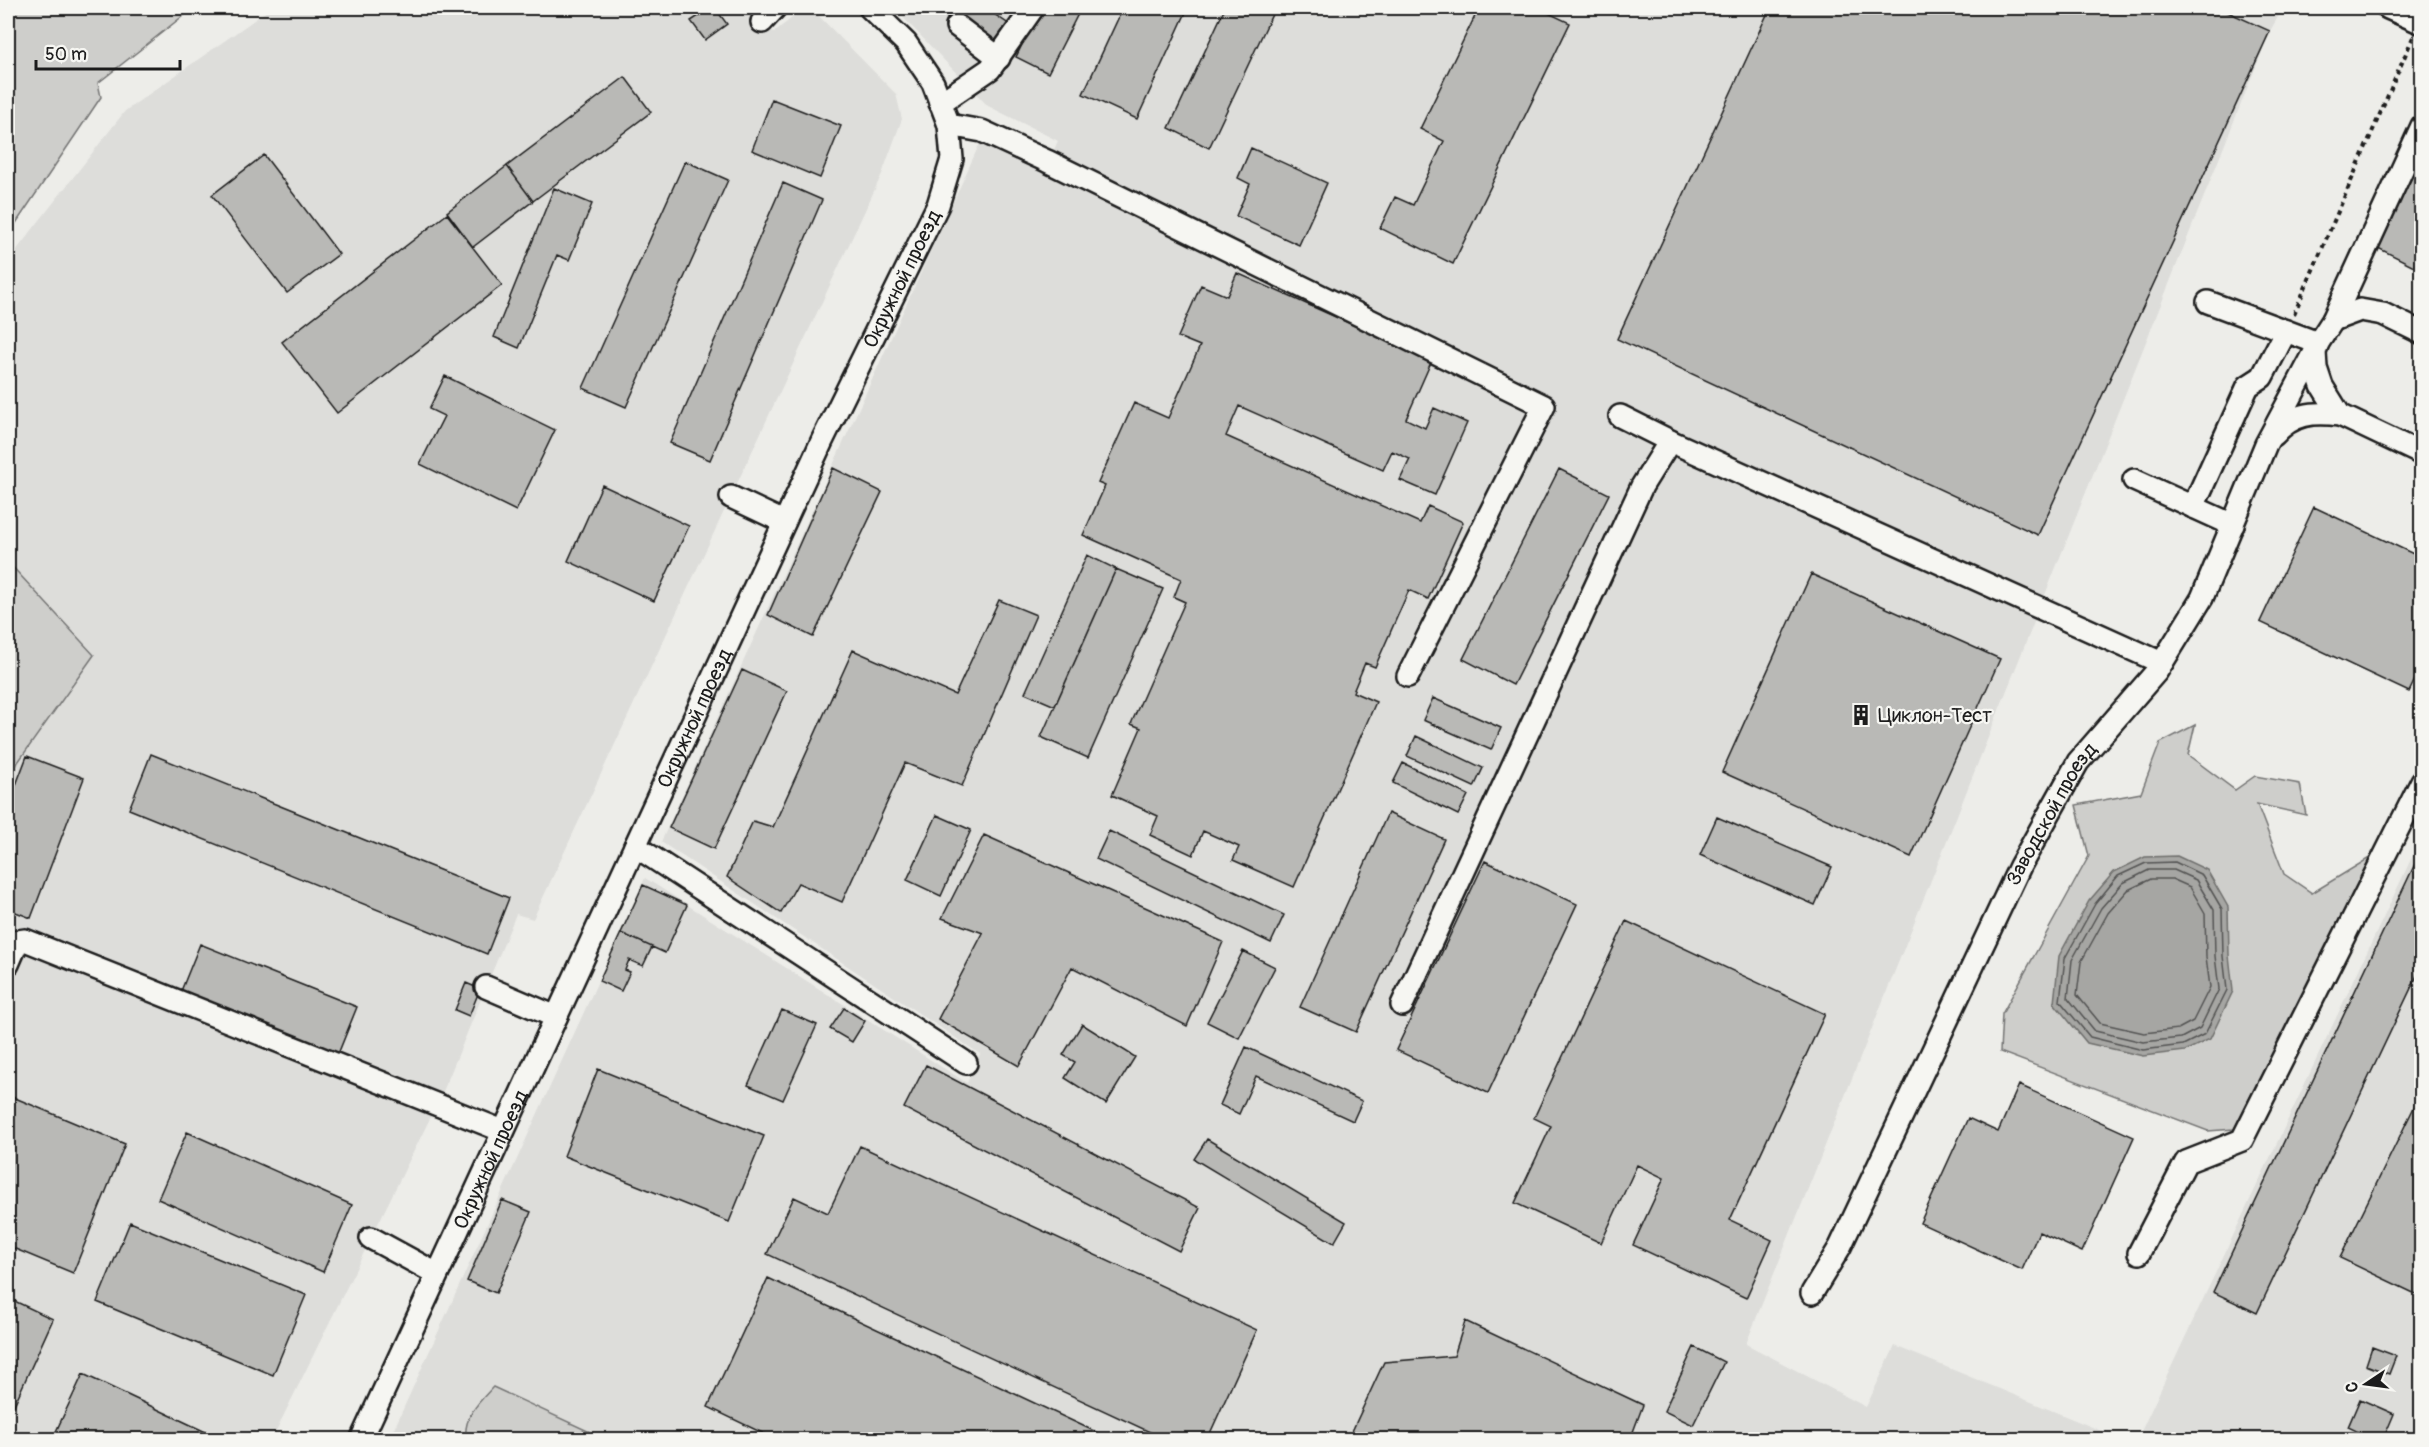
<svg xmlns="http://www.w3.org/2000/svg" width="2429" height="1447" font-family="Pangolin,sans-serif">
	<rect width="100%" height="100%" fill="#edede9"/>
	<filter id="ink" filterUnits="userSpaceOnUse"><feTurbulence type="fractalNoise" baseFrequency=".0167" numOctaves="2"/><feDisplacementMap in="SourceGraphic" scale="12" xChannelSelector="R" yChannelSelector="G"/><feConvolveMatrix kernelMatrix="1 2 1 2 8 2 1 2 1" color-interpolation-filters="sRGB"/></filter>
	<g filter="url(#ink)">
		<path fill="#ddddda" d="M 271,8 L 746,8 L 774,32 L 805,8 L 811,8 L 896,94 L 902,119 L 882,174 L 533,919 L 516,914 L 442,1094 L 272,1439 L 8,1439 L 8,787 L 18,762 L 94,655 L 8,562 L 8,261 L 125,111 Z
			M 894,8 L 2283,8 L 2270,31 L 1746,1344 L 1866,1407 L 1895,1346 L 2121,1439 L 389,1440 L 645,878 L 967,1083 L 980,1054 L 661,842 L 980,143 L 1044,171 L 1058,141 L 988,106 Z
			M 2421,838 L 2421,1439 L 2137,1440 L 2198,1310 Z"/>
		<path fill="#cececb" stroke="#757574" stroke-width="1.5" d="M 8,8 L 193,8 L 98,83 L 101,97 L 8,235 Z
			M 8,562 L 94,655 L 18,762 L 8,787 Z
			M 2195,725 L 2188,755 L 2235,790 L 2255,776 L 2300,784 L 2306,815 L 2257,804 L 2284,874 L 2312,893 L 2371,857 L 2234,1129 L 2208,1131 L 2000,1052 L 2002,1014 L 2089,856 L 2076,805 L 2141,793 L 2160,743 Z
			M 493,1387 L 605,1439 L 466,1439 C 463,1417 479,1402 493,1387 Z"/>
		<path fill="#a6a6a3" stroke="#6f6f6d" stroke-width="1.5" d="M 2177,856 L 2207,870 L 2228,907 L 2229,955 L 2233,991 L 2210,1039 L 2185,1051 L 2143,1056 L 2087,1043 L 2054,1003 L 2059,956 L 2089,901 L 2114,872 L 2145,857 Z"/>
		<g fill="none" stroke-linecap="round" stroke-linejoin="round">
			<path stroke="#535352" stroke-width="1.5" d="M 2175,862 L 2202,875 L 2222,909 L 2223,956 L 2227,990 L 2205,1034 L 2183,1045 L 2143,1050 L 2090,1037 L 2060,1001 L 2065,958 L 2095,904 L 2118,876 L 2146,863 Z
				M 2149,870 L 2174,870 L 2196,880 L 2214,910 L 2215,956 L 2219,989 L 2200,1028 L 2181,1038 L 2143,1042 L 2095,1031 L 2068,998 L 2072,960 L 2101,908 L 2123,883 Z
				M 2151,879 L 2172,879 L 2190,887 L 2205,913 L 2206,957 L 2210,987 L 2193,1021 L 2178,1029 L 2144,1033 L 2100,1023 L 2077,995 L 2081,962 L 2108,913 L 2128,890 Z"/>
		</g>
		<path fill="#b9b9b6" stroke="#1c1c1c" stroke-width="1.5" d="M 711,8 L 715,8 L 727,24 L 705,40 L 691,21 Z
			M 935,8 L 985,8 L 1013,27 L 996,51 Z
			M 1040,8 L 1081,8 L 1048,73 L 1016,57 Z
			M 1123,8 L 1188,8 L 1137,119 L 1083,94 Z
			M 1225,8 L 1275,8 L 1209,148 L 1169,128 Z
			M 1479,8 L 1538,8 L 1570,23 L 1453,264 L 1380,228 L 1395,197 L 1413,205 L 1444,141 L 1420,129 Z
			M 1770,8 L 2219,8 L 2270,31 L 2038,535 L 1617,339 Z
			M 625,77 L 651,112 L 533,201 L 507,166 Z
			M 772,99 L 841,126 L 820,178 L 752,150 Z
			M 1251,148 L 1327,183 L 1299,245 L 1236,216 L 1250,184 L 1238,178 Z
			M 264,155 L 339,254 L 287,293 L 212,195 Z
			M 2422,158 L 2422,270 L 2376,247 Z
			M 685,161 L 728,180 L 626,407 L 583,388 Z
			M 507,166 L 533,201 L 473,247 L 447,212 Z
			M 783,183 L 822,200 L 710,460 L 670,443 Z
			M 554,188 L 592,204 L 569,260 L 557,255 L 519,348 L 494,337 Z
			M 447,214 L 502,285 L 337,413 L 282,342 Z
			M 1237,273 L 1432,360 L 1406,419 L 1425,428 L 1434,408 L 1467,423 L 1435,495 L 1400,480 L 1410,459 L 1392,451 L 1383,470 L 1239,406 L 1226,436 L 1420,523 L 1428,506 L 1463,522 L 1428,599 L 1409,590 L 1375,667 L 1365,663 L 1353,692 L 1376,702 L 1294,887 L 1233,860 L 1239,847 L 1203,831 L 1193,855 L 1150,835 L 1158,816 L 1112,795 L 1141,728 L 1131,724 L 1185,602 L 1174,597 L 1181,579 L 1083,535 L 1105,486 L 1098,483 L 1134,403 L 1168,418 L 1200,346 L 1178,337 L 1201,285 L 1227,296 Z
			M 445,376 L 555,430 L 516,511 L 420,464 L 444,416 L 429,409 Z
			M 833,468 L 882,492 L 813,637 L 768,615 Z
			M 1559,469 L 1609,494 L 1513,685 L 1463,659 Z
			M 602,485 L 689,526 L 654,601 L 568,561 Z
			M 2314,507 L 2422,558 L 2422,665 L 2409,692 L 2260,622 Z
			M 1087,555 L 1116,569 L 1055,706 L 1025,693 Z
			M 1116,569 L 1163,589 L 1088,758 L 1041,737 Z
			M 1811,574 L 2000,659 L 1911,857 L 1722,772 Z
			M 999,600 L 1036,615 L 962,786 L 905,763 L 842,902 L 798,883 L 781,913 L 727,877 L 753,821 L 773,827 L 853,650 L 955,695 Z
			M 742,670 L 787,691 L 714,849 L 669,828 Z
			M 1433,698 L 1501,728 L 1491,750 L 1423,720 Z
			M 1416,736 L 1483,768 L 1474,787 L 1407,756 Z
			M 151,754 L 509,898 L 487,954 L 129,809 Z
			M 27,756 L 84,778 L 31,918 L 8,909 L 8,806 Z
			M 1403,763 L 1468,795 L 1458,815 L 1393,783 Z
			M 1388,813 L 1444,839 L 1356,1032 L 1300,1007 Z
			M 937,815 L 971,830 L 941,896 L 907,880 Z
			M 1717,817 L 1832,867 L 1815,905 L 1700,855 Z
			M 1109,831 L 1284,915 L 1271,943 L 1096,859 Z
			M 984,835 L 1223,942 L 1187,1026 L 1072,967 L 1019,1066 L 938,1019 L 983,933 L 942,918 Z
			M 2422,849 L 2422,965 L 2257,1313 L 2213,1292 Z
			M 1485,861 L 1577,904 L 1488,1093 L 1396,1050 Z
			M 643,885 L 687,905 L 665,953 L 621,933 Z
			M 1626,921 L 1825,1014 L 1730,1220 L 1772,1240 L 1746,1298 L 1633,1245 L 1664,1178 L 1637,1165 L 1601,1243 L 1515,1203 L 1551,1126 L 1534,1118 Z
			M 621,933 L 652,947 L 643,966 L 629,960 L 625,970 L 630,972 L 621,991 L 599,981 Z
			M 200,944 L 357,1007 L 338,1054 L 181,991 Z
			M 1243,951 L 1275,967 L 1239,1038 L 1207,1022 Z
			M 466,983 L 480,989 L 469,1016 L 455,1010 Z
			M 844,1008 L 865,1021 L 852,1042 L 830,1029 Z
			M 782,1010 L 817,1025 L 783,1100 L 748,1085 Z
			M 1082,1024 L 1135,1057 L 1106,1104 L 1065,1078 L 1075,1062 L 1063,1055 Z
			M 1246,1047 L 1362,1101 L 1353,1121 L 1256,1076 L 1239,1114 L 1220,1105 Z
			M 926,1065 L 1200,1208 L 1179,1251 L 904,1108 Z
			M 598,1069 L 764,1136 L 729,1222 L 564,1156 Z
			M 2019,1085 L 2134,1137 L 2082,1252 L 2039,1232 L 2022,1270 L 1920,1223 L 1968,1118 L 1998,1132 Z
			M 2422,1091 L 2422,1297 L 2340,1258 Z
			M 8,1095 L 125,1144 L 73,1273 L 8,1246 Z
			M 187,1132 L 352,1205 L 323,1272 L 158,1199 Z
			M 1207,1139 L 1346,1222 L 1334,1243 L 1194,1159 Z
			M 860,1146 L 1257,1330 L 1207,1440 L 1167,1440 L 767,1254 L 794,1197 L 828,1213 Z
			M 502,1200 L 531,1212 L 496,1293 L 467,1281 Z
			M 130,1222 L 306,1295 L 273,1375 L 97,1302 Z
			M 768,1278 L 1113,1440 L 777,1440 L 708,1407 Z
			M 8,1298 L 53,1319 L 10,1414 L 8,1413 Z
			M 1465,1321 L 1643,1405 L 1630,1440 L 1348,1440 L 1384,1362 L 1454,1356 Z
			M 1694,1347 L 1724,1362 L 1693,1425 L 1664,1411 Z
			M 2372,1347 L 2396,1356 L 2389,1374 L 2366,1365 Z
			M 83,1374 L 212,1435 L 210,1440 L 52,1440 Z
			M 2360,1399 L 2394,1414 L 2383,1440 L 2376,1440 L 2348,1427 Z"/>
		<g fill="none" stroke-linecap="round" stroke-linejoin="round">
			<defs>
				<g id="minor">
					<path d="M 2388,8 L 2422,23"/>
					<path d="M 762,22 L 775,8"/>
					<path d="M 957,26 L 999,58"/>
					<path d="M 940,103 L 990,69 L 1033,8"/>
					<path d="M 949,125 L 982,131 L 1047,161 L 1544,406 L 1408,676"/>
					<path d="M 2422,126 L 2333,320 L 2318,343 L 2315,352 L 2316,368 L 2322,386 L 2340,415 L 2422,454"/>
					<path d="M 2208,302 L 2318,343"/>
					<path d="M 2333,320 L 2360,310 L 2383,314 L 2422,333"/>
					<path d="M 1620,416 L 1670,441"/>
					<path d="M 2274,435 C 2293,413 2313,412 2340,415"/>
					<path d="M 2134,480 L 2233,525"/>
					<path d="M 731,497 L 784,522"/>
					<path d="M 2193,507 L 2248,386 L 2262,377 L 2286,331"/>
					<path d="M 635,846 L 966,1063"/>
					<path d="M 8,964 L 18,941 L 25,940 L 503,1131"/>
					<path d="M 486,987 L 556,1017"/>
					<path d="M 1402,1005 L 1642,486 L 1670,441 L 2162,663"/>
					<path d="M 371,1238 L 437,1274"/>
					<path d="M 2139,1253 L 2186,1162 L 2242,1140 L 2422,781"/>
					<path id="s1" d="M 1812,1293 L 1840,1247 L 2020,866 L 2078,762 L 2157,671 L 2202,598 L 2266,444 L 2315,352"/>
					<path id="s2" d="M 361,1440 L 822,441 L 938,205 L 952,159 L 949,125 L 933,83 L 906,43 L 870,8"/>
				</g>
			</defs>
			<use href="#minor" stroke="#1c1c1c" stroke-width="26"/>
			<path stroke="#1c1c1c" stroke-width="4" stroke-dasharray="4.5 4.5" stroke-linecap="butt" d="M 2294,314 L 2413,37"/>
			<use href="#minor" stroke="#f6f6f2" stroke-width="21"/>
		</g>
	</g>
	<defs>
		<symbol id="building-bare" viewBox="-9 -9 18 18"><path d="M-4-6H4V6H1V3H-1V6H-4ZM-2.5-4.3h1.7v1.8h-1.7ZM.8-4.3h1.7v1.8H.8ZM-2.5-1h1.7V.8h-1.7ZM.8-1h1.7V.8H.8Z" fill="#1c1c1c" stroke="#f6f6f2" stroke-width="2.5" paint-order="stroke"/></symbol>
	</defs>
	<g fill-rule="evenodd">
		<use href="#building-bare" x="1846" y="700" width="30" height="30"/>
	</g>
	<g text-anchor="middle" stroke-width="4.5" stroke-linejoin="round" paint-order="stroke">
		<g font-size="20" fill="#1c1c1c" stroke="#f6f6f2">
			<text dy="7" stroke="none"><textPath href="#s2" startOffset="1281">Окружной проезд</textPath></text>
			<text dy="7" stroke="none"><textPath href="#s2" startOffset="795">Окружной проезд</textPath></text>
			<text dy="7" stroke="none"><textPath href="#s1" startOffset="536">Заводской проезд</textPath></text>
			<text dy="7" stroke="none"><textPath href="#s2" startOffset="309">Окружной проезд</textPath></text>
		</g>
		<g font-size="20" fill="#1c1c1c" stroke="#f6f6f2" text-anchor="start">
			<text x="1878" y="722">Циклон-Тест</text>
		</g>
	</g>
	<rect width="2429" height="1447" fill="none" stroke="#f6f6f2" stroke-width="30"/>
	<rect x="15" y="15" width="2399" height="1417" fill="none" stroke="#1c1c1c" stroke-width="2" filter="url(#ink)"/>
	<g transform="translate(2366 1384) rotate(257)" stroke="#f6f6f2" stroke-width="4.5" paint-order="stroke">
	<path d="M0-4.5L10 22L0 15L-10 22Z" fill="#1c1c1c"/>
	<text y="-9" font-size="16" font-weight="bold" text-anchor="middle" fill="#1c1c1c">С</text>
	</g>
	<path d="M36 60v9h144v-9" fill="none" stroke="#1c1c1c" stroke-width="3"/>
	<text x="45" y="60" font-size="18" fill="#1c1c1c" stroke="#f6f6f2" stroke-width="4.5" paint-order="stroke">50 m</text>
</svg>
